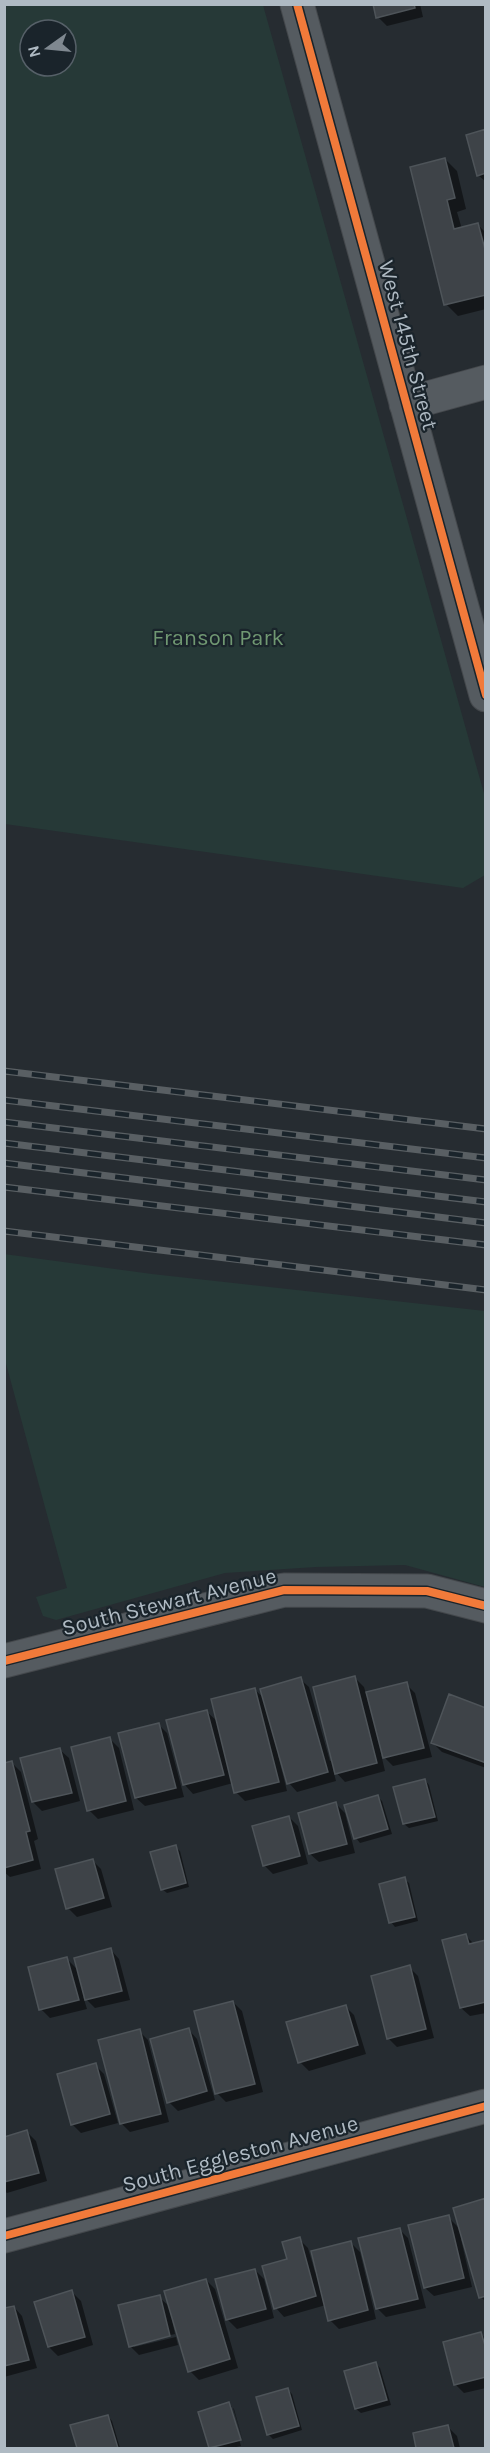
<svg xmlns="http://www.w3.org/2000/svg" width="490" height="2453" font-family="Karla,sans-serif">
	<rect width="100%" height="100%" fill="#262c31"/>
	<path fill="#263937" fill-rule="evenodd" d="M 5,4 L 263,5 L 485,797 L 485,875 L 463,888 L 5,824 ZM 30,30 L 66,30 L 66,66 L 30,66 Z
		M 4,1254 L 152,1274 L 485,1311 L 485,1587 L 405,1565 L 316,1567 L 225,1573 L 56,1620 L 43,1616 L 36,1597 L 67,1588 L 5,1360 Z"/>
	<path fill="#0007" d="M 374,4 L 420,4 L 423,17 L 387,26 L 378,17 Z
		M 486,131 L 486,182 L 478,175 Z
		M 445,159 L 457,171 L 466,209 L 457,212 L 462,229 L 478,225 L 486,233 L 486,309 L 458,316 L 446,304 Z
		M 355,1678 L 364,1687 L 366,1694 L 406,1684 L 415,1693 L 432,1757 L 393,1766 L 381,1754 L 385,1771 L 345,1782 L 333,1769 L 336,1781 L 297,1792 L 289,1783 L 280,1755 L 278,1755 L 287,1791 L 245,1801 L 236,1792 L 233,1783 L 193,1794 L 185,1785 L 168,1721 L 206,1711 L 219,1723 L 255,1690 L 265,1699 L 300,1679 L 309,1687 L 330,1761 L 333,1760 Z
		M 486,1709 L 486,1768 L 442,1752 L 433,1743 Z
		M 158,1724 L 167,1733 L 184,1797 L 145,1806 L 136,1798 Z
		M 110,1739 L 119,1748 L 134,1810 L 98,1819 L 89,1810 Z
		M 60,1750 L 69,1758 L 80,1801 L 42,1811 L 33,1802 Z
		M 12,1763 L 21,1772 L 38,1839 L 34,1841 L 41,1869 L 10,1877 L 4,1872 L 4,1765 Z
		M 425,1780 L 429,1785 L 438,1821 L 409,1828 L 404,1824 Z
		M 377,1796 L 382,1801 L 392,1834 L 360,1843 L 356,1838 Z
		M 336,1804 L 345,1813 L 355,1853 L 319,1862 L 310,1854 Z
		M 289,1817 L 298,1826 L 308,1864 L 273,1874 L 264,1865 Z
		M 175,1847 L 180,1851 L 189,1887 L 167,1893 L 162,1889 Z
		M 92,1860 L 101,1869 L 112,1907 L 77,1917 L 68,1908 Z
		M 404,1879 L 409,1883 L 418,1921 L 395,1927 L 391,1922 Z
		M 465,1935 L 474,1944 L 486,1941 L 486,2013 L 470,2016 L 461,2008 Z
		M 111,1950 L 119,1959 L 130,2000 L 95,2008 L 83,1996 L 87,2009 L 50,2018 L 41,2009 L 67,1959 L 79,1971 Z
		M 409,1967 L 418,1976 L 434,2038 L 397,2047 L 388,2038 Z
		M 233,2002 L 242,2011 L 263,2092 L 226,2102 L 217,2093 Z
		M 345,2006 L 354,2015 L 366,2054 L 309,2071 L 300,2062 Z
		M 189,2030 L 197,2039 L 215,2100 L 178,2111 L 169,2102 Z
		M 139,2031 L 148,2040 L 169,2122 L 130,2132 L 121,2123 Z
		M 95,2065 L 104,2074 L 118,2123 L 81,2133 L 72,2124 Z
		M 27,2132 L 36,2141 L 47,2181 L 7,2193 L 4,2190 L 4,2138 Z
		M 486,2200 L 486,2302 L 481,2297 L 463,2238 L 461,2239 L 472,2287 L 434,2296 L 425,2288 L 448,2217 L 460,2229 Z
		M 399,2229 L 408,2238 L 426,2308 L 386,2317 L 377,2308 Z
		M 299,2239 L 308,2248 L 315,2272 L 351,2243 L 360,2252 L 376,2319 L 339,2329 L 330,2320 L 326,2305 L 284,2317 L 276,2308 L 289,2260 Z
		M 255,2270 L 264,2279 L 274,2318 L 237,2329 L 228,2320 L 217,2281 Z
		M 206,2280 L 215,2289 L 238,2368 L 199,2380 L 190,2371 L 174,2320 L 172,2320 L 175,2334 L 134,2344 L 134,2347 L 176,2337 L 178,2345 L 139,2355 L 130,2346 L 159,2297 L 171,2308 Z
		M 72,2292 L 81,2301 L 93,2345 L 58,2356 L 49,2347 L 36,2303 Z
		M 14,2307 L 22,2316 L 37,2368 L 4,2377 L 4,2310 Z
		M 481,2334 L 486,2339 L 486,2388 L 464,2393 L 455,2384 Z
		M 376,2364 L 380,2368 L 391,2405 L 361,2413 L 356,2409 Z
		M 287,2389 L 292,2394 L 302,2430 L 273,2439 L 268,2434 Z
		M 229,2404 L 232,2407 L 229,2407 L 241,2446 L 232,2448 L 211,2448 L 200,2413 Z
		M 233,2408 L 234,2409 L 244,2445 Z
		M 108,2416 L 112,2421 L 120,2448 L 78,2448 L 72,2426 Z
		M 448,2427 L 457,2436 L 460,2448 L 418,2448 L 415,2435 Z"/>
	<path fill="#3e4348" stroke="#4e5459" stroke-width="1.5" d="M 373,4 L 414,4 L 415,8 L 376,18 Z
		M 486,129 L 486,173 L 477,176 L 466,135 Z
		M 445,158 L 455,198 L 447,200 L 454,229 L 478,223 L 486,253 L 486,295 L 444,305 L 410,167 Z
		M 355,1676 L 377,1763 L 335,1774 L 313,1687 Z
		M 301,1677 L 328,1772 L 287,1784 L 260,1689 Z
		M 407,1682 L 424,1748 L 383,1758 L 366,1692 Z
		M 255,1688 L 279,1782 L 234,1793 L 211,1699 Z
		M 449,1694 L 486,1708 L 486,1763 L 431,1743 Z
		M 207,1710 L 224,1775 L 183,1785 L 166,1720 Z
		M 159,1723 L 176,1788 L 135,1798 L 118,1733 Z
		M 110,1737 L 126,1801 L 87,1811 L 71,1747 Z
		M 60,1748 L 72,1793 L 32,1802 L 20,1758 Z
		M 12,1761 L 30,1831 L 26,1832 L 33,1860 L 4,1868 L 4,1763 Z
		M 425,1779 L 435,1817 L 403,1824 L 393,1787 Z
		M 378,1795 L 388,1829 L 354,1839 L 344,1805 Z
		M 336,1802 L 347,1844 L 309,1854 L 298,1813 Z
		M 289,1816 L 300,1856 L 263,1866 L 252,1826 Z
		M 176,1845 L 186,1883 L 161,1890 L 150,1852 Z
		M 93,1859 L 104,1898 L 66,1909 L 55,1869 Z
		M 405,1877 L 415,1917 L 389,1923 L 379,1884 Z
		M 466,1934 L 469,1944 L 486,1940 L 486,2002 L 460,2008 L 442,1940 Z
		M 111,1948 L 122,1991 L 85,2000 L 74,1958 Z
		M 67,1957 L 79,2000 L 39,2010 L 28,1967 Z
		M 410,1965 L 426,2029 L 387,2039 L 371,1976 Z
		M 233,2001 L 255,2084 L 215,2094 L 194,2011 Z
		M 346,2005 L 358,2045 L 298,2063 L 286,2022 Z
		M 189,2028 L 207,2091 L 167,2103 L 150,2039 Z
		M 140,2029 L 161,2114 L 120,2124 L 98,2040 Z
		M 96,2063 L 110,2114 L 71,2125 L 57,2074 Z
		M 27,2130 L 39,2173 L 4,2182 L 4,2137 Z
		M 486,2198 L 486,2296 L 479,2298 L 453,2208 Z
		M 449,2215 L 464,2278 L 424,2288 L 408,2225 Z
		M 400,2228 L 418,2299 L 376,2309 L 358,2238 Z
		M 300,2237 L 316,2296 L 274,2309 L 262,2266 L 287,2259 L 282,2242 Z
		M 351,2241 L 368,2310 L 328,2321 L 311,2251 Z
		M 255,2269 L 266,2309 L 226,2320 L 215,2279 Z
		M 206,2279 L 230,2359 L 188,2372 L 164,2291 Z
		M 72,2290 L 85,2337 L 48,2347 L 34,2302 Z
		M 160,2295 L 170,2336 L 129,2347 L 118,2305 Z
		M 14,2306 L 29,2360 L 4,2366 L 4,2308 Z
		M 481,2332 L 486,2349 L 486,2377 L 454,2385 L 443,2342 Z
		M 376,2362 L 387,2400 L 355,2409 L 344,2371 Z
		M 288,2388 L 299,2426 L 267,2435 L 256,2397 Z
		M 229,2402 L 241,2440 L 209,2448 L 198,2412 Z
		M 108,2415 L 118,2448 L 77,2448 L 70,2425 Z
		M 448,2425 L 454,2448 L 416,2448 L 413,2433 Z"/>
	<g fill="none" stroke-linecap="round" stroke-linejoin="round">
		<defs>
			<path id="minor" d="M 297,4 L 486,695
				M 406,404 L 486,382
				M 4,1661 L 284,1590 L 427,1591 L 486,1606
				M 4,2236 L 486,2106"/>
		</defs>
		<use href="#minor" stroke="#44484c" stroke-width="35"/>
		<use href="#minor" stroke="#555b60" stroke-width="33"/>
		<defs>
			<path id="rail" d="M 4,1071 L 486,1129
				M 4,1100 L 486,1158
				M 4,1122 L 486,1180
				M 4,1143 L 486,1202
				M 4,1163 L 486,1223
				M 4,1187 L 486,1245
				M 4,1231 L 486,1290"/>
		</defs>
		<use href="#rail" stroke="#595f63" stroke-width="7"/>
		<use href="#rail" stroke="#1a242b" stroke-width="4.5" stroke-dasharray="14" stroke-linecap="butt"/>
		<defs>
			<path id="cycleway" d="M 297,4 L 486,695
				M 4,1661 L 284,1590 L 427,1591 L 486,1606
				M 4,2236 L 486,2106"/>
		</defs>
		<use href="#cycleway" stroke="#1a242b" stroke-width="11"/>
		<use href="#cycleway" stroke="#f17a3a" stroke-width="8"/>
	</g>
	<g text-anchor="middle" stroke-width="4.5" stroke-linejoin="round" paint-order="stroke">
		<g font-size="22" fill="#afbac3" stroke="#1a242b">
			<text transform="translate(409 345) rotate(75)" y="8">West 145th Street</text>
			<text transform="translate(169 1601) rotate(-14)" y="8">South Stewart Avenue</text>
			<text transform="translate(240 2153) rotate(-15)" y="8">South Eggleston Avenue</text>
		</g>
		<g font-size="22" fill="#709872" stroke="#1a242b">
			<text x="218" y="645">Franson Park</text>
		</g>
	</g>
	<rect width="490" height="2453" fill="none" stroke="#afbac3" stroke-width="12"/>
	<g transform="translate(48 48) rotate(255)"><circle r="28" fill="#1a242b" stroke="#566068" stroke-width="1.5"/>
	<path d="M0-4.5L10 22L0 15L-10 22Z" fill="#7f8890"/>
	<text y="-9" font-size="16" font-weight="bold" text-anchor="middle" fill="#afbac3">N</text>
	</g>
</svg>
